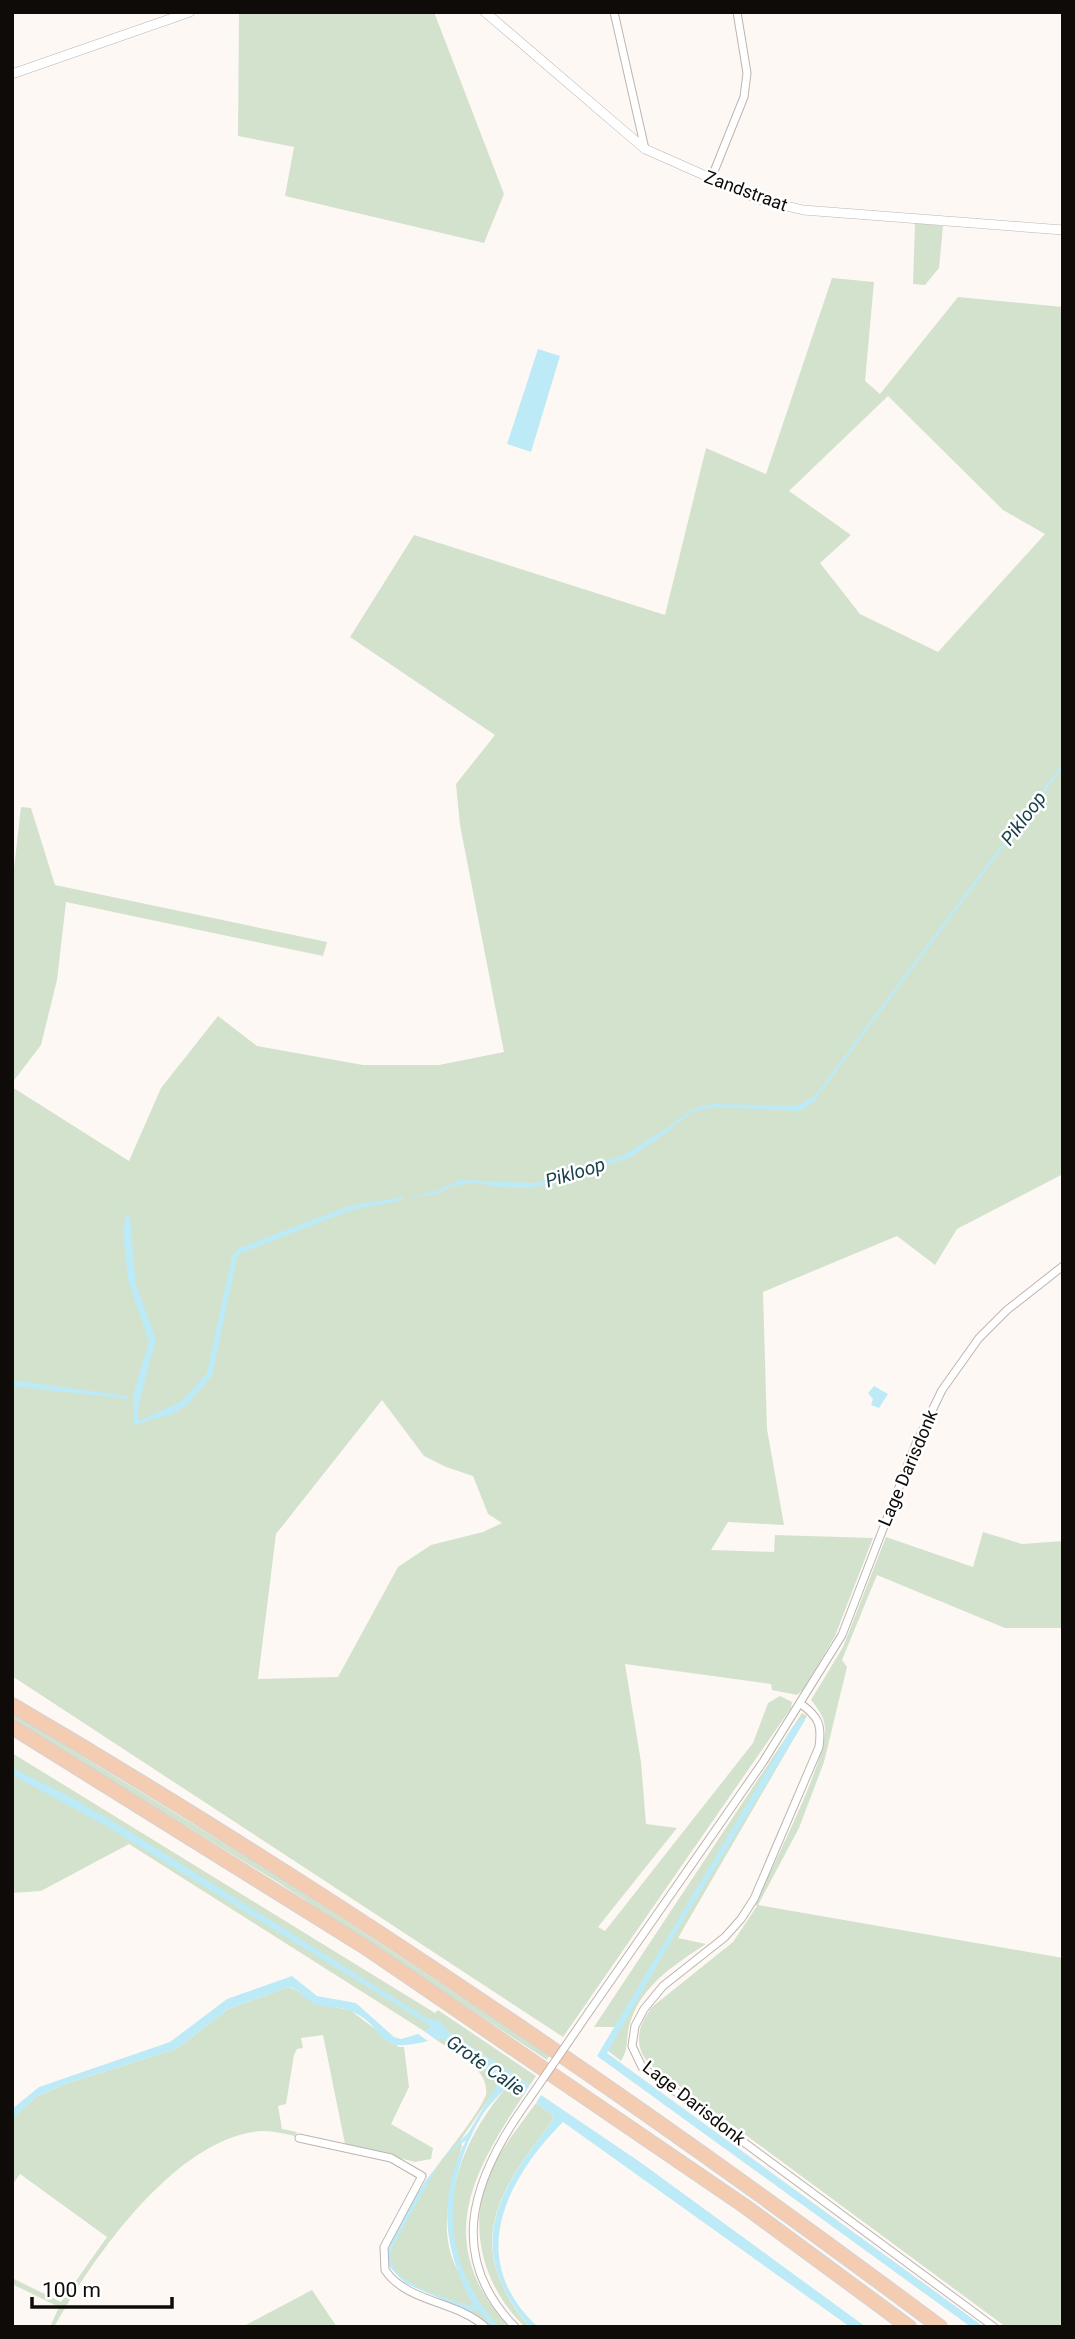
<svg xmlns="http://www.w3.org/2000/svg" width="1075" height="2339" font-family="Roboto,sans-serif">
	<rect width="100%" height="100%" fill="#fef8f5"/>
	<path fill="#d3e2cd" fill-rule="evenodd" d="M 239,12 L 434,12 L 504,194 L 484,243 L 285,196 L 294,147 L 238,136 Z
		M 915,223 L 943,226 L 939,268 L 925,285 L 913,284 Z
		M 832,278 L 874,282 L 865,381 L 880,394 L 958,297 L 1063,307 L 1063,1174 L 957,1229 L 935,1265 L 897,1236 L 763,1292 L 767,1429 L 784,1525 L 728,1522 L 711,1550 L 774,1552 L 775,1535 L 873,1538 L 835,1636 L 803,1690 L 797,1695 L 772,1690 L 771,1684 L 625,1664 L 641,1762 L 646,1824 L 677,1828 L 598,1927 L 605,1931 L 753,1743 L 768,1703 L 780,1696 L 792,1702 L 791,1708 L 563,2037 L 12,1676 L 12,1087 L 129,1161 L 161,1088 L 218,1016 L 257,1046 L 363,1065 L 439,1065 L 504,1052 L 460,825 L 456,784 L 495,735 L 350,637 L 414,535 L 665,615 L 706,448 L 766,474 ZM 888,396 L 1003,510 L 1045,534 L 938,652 L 860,614 L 820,563 L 851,535 L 789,491 ZM 382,1400 L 424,1456 L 446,1467 L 473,1476 L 488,1514 L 502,1523 L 483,1532 L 431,1545 L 398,1567 L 338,1677 L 258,1679 L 276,1534 Z
		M 21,807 L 31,808 L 55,885 L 327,942 L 323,956 L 66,902 L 57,980 L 41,1045 L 12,1083 L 12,886 Z
		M 983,1532 L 1022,1544 L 1063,1541 L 1063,1628 L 1005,1628 L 877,1575 L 842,1660 L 847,1667 L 824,1762 L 799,1828 L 758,1905 L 1063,1958 L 1063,2327 L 1006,2327 L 648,2063 C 633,2043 638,2026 652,2007 L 733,1942 L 757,1906 L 755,1904 C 771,1869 827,1761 825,1728 C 824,1716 818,1709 811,1700 L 843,1647 L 886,1537 L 973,1567 Z
		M 12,1713 L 281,1878 L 550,2055 L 547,2060 L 279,1883 L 12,1720 Z
		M 802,1713 L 807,1716 L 678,1938 L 706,1944 C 676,1964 643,1984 631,2020 C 625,2035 630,2047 621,2061 L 603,2047 L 616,2027 L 594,2027 Z
		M 12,1753 L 435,2013 L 438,2010 L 536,2076 L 530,2085 L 445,2030 L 424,2031 L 129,1844 L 41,1891 L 12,1893 Z
		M 288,1987 L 297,1990 L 314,2003 L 350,2010 L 399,2047 L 404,2047 L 409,2087 L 391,2124 L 433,2148 L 431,2159 L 415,2162 L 345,2144 L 323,2035 L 301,2038 L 303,2048 L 297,2049 L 294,2055 L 286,2104 L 278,2106 L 282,2129 L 297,2132 L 295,2136 C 281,2133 267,2129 253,2132 C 171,2145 92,2259 54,2327 L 50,2327 L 59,2307 L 12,2284 L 12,2278 L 61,2302 L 107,2237 L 20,2174 L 12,2185 L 14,2117 L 36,2097 L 68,2083 L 176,2049 L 228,2009 Z
		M 441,2037 L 502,2080 L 460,2141 L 462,2146 C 449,2192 433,2245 468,2285 C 433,2210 459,2143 509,2084 L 525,2093 C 472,2173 432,2243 509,2327 L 491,2327 L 475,2314 L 405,2283 L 389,2266 C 380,2221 468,2137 486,2095 C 490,2068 453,2052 435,2039 Z
		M 536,2103 L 553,2115 L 552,2121 C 517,2169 473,2219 501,2282 C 509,2299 516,2313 530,2327 L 525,2327 C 485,2289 468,2232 487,2180 C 497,2152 519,2127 536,2103 Z
		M 312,2290 L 337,2327 L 242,2327 Z"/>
	<path fill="#bceaf7" d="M 538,349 L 560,356 L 531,452 L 507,444 Z
		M 814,1097 L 818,1099 L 800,1111 L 712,1107 L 686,1114 L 698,1107 L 714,1104 L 796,1106 Z
		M 670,1126 L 672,1129 L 629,1158 L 533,1188 L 508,1188 L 473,1183 L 453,1186 L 437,1194 L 407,1198 L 436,1191 L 460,1180 L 535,1183 L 622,1156 Z
		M 402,1197 L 403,1200 L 352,1210 L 241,1253 L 237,1257 L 212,1376 L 186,1406 L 172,1414 L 134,1425 L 133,1395 L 149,1342 L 128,1280 L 123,1233 L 126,1213 L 130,1216 L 136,1285 L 156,1339 L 138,1407 L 139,1421 L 182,1401 L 207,1373 L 232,1256 L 239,1248 L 349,1206 Z
		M 12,1380 L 127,1396 L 128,1399 L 12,1386 Z
		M 874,1386 L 888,1394 L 879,1408 L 871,1405 L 873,1399 L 868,1393 Z
		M 802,1717 L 805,1720 L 681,1924 L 607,2053 L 984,2327 L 971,2327 L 597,2056 L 792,1728 Z
		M 12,1768 L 67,1795 L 124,1828 L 428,2019 L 441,2021 L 447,2031 L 530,2085 L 525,2093 L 509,2084 C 500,2095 488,2105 481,2117 C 439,2189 443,2266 499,2327 L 493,2327 L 477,2310 L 470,2311 L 405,2283 L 389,2266 L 387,2251 L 391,2242 L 425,2181 L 437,2167 L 391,2250 C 385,2284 445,2296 469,2306 L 474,2306 C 443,2250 437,2198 466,2140 L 440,2161 L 468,2133 L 501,2079 L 443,2039 L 435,2039 L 424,2031 L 430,2027 L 426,2023 L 101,1823 L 12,1775 Z
		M 292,1976 L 317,1996 L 356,2003 L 394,2037 L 401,2039 L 418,2034 L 428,2041 C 368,2056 392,2027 348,2010 C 336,2005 322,2009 311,2002 C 302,1996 299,1988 288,1987 L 228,2009 L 176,2049 L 68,2083 L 36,2097 L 12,2120 L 12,2109 L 39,2087 L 170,2042 L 227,1999 Z
		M 541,2095 L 640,2162 L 866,2327 L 850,2327 L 563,2122 C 505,2180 465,2260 538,2327 L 530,2327 C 517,2313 509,2299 501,2282 C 474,2219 517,2169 552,2121 L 553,2115 L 536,2103 Z"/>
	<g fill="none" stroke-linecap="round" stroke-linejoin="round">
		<path stroke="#bceaf7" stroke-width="2.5" d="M 814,1099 L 1063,765
			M 669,1128 L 689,1113"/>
		<defs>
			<path id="minor" d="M 614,12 L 645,149
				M 711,179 L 744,97 L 747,73 L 737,12
				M 801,1704 C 819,1717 822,1725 819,1747 L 754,1899 L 741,1919 L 725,1937 L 663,1986 L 644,2009 L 635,2026 L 632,2046 L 642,2067 L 994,2327
				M 591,2009 L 763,1762 L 842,1635 L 915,1446 L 942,1390 L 979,1338 L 1007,1310 L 1063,1266
				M 299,2138 L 391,2158 L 422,2176 L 384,2247 L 385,2270 C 407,2303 458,2301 485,2327
				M 515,2327 C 448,2258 471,2185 518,2115"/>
			<path id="tertiary" d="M 485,12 L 645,149 L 758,199 L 803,210 L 1063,230
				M 12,74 L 190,12"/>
			<path id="motorway" d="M 12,1705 C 333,1893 642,2104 940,2327
				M 12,1727 L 365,1947 L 746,2207 L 909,2327"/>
		</defs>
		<use href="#minor" stroke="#beb4b0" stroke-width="9"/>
		<use href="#tertiary" stroke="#beb4b0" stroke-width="10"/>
		<use href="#motorway" stroke="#d4d3d3" stroke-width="16"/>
		<use href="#minor" stroke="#fff" stroke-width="7"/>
		<use href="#tertiary" stroke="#fff" stroke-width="9"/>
		<use href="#motorway" stroke="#f4ccb1" stroke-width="14"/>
		<defs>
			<path id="minor-bridge" d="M 518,2115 L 591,2009"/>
		</defs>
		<use href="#minor-bridge" stroke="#beb4b0" stroke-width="9" stroke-linecap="butt"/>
		<use href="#minor-bridge" stroke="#fff" stroke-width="7"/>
	</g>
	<g text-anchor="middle" stroke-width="5" stroke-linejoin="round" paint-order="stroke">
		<g font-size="18" fill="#0e0b09" stroke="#fff">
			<text transform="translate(746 191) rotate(20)" y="6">Zandstraat</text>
			<text transform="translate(908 1468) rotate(-67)" y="6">Lage Darisdonk</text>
			<text transform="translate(694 2103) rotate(38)" y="6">Lage Darisdonk</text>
		</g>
		<g font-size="19" font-style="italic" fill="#18414b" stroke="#fff">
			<text transform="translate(1023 818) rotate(-53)" y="7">Pikloop</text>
			<text transform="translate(575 1172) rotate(-17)" y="7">Pikloop</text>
			<text transform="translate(486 2065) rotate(35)" y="7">Grote Calie</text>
		</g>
	</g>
	<rect width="1075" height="2339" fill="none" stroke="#0e0b09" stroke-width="28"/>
	<path d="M32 2297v10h140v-10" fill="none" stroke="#0e0b09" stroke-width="3.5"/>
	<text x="42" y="2297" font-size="21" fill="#0e0b09" stroke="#ffffff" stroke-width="5" paint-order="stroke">100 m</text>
</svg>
